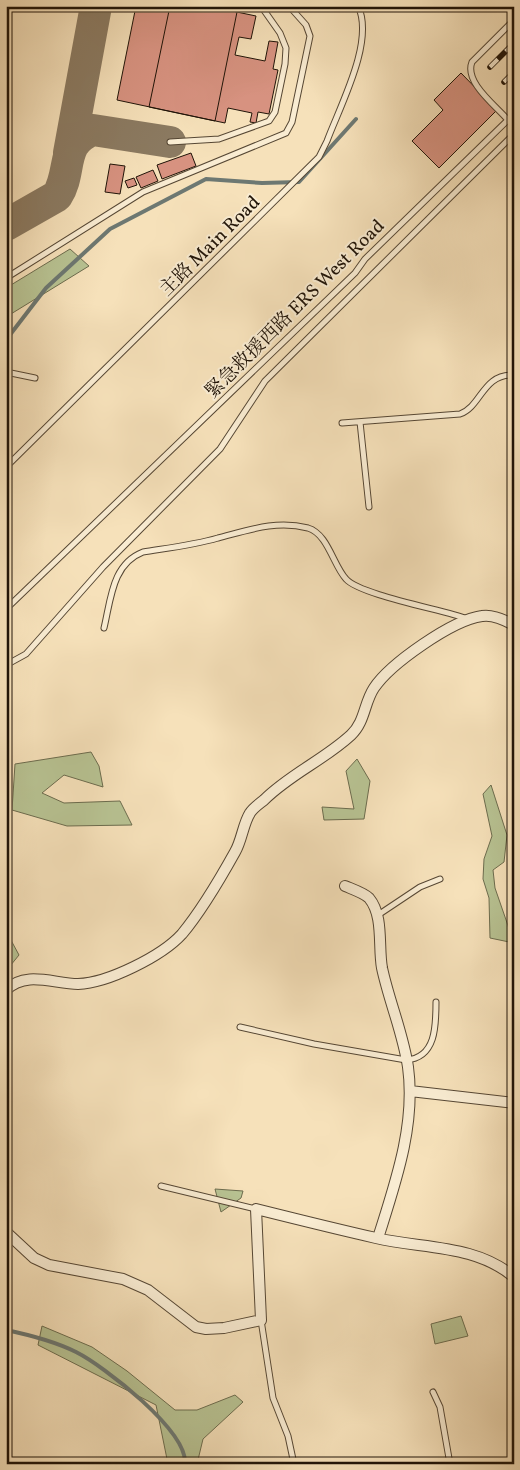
<svg xmlns="http://www.w3.org/2000/svg" width="520" height="1470" font-family="Vollkorn,'Noto Serif TC',serif">
	<rect width="100%" height="100%" fill="#f6e1ba"/>
	<filter id="stains"><feTurbulence type="fractalNoise" baseFrequency=".004" numOctaves="4"/><feColorMatrix values="0 0 0 0 .2 0 0 0 0 .09 0 0 0 0 .02 0 0 0 .5 -.17"/></filter>
	<radialGradient id="worn" r=".72"><stop offset=".6" stop-color="#630" stop-opacity="0"/><stop offset="1" stop-color="#630" stop-opacity=".3"/></radialGradient>
	<path fill="#b8c393" stroke="#6c6c4e" d="M 70,249 L 89,266 L 6,317 L 6,288 Z
		M 91,752 L 99,766 L 103,787 L 64,775 L 42,793 L 64,803 L 120,801 L 132,825 L 67,826 L 12,810 L 15,764 Z
		M 357,759 L 370,781 L 364,819 L 324,820 L 322,807 L 354,809 L 346,771 Z
		M 491,785 L 507,835 L 504,862 L 493,870 L 495,888 L 514,943 L 490,938 L 489,898 L 483,879 L 484,859 L 492,836 L 483,794 Z
		M 6,931 L 19,955 L 6,971 Z
		M 215,1189 L 243,1191 L 241,1198 L 221,1212 Z
		M 461,1316 L 468,1336 L 435,1344 L 431,1324 Z
		M 42,1326 L 92,1347 L 127,1371 L 175,1410 L 197,1410 L 235,1395 L 243,1402 L 203,1439 L 197,1464 L 168,1464 L 156,1405 L 38,1345 Z"/>
	<g fill="none" stroke-linecap="round" stroke-linejoin="round">
		<path stroke="#6d7872" stroke-width="4" d="M 6,340 L 46,288 L 110,229 L 206,179 L 262,183 L 299,182 L 356,119
			M 6,1330 C 30,1335 54,1341 76,1352 C 104,1366 188,1431 185,1464"/>
		<path stroke="#8b7a61" stroke-width="32" d="M 69,153 L 96,6
			M 6,225 L 57,196 C 73,171 59,143 93,130 L 170,142"/>
	</g>
	<path fill="#d79280" stroke="#201408" d="M 136,6 L 208,6 L 256,16 L 251,39 L 239,37 L 235,55 L 265,61 L 269,41 L 278,42 L 273,69 L 278,70 L 269,114 L 258,112 L 256,123 L 250,122 L 252,113 L 228,108 L 225,123 L 117,100 Z
		M 170,6 L 208,6 L 237,12 L 215,121 L 149,107 Z
		M 461,73 L 497,110 L 439,168 L 412,141 L 443,110 L 434,100 Z
		M 191,153 L 196,166 L 162,179 L 157,165 Z
		M 110,164 L 125,166 L 120,194 L 105,192 Z
		M 153,170 L 158,181 L 141,188 L 136,177 Z
		M 134,178 L 137,185 L 128,188 L 125,181 Z"/>
	<g fill="none" stroke-linecap="round" stroke-linejoin="round">
		<defs>
			<path id="lane" d="M 507,119 C 495,105 464,82 472,62 L 514,20
				M 170,142 L 219,139 L 269,121 L 275,112 L 285,64 L 286,48 L 280,33 L 261,6
				M 6,278 L 143,192 L 286,133 L 292,122 L 310,36 L 306,25 L 289,6
				M 6,372 L 35,378
				M 360,422 L 369,507
				M 342,423 L 460,414 C 482,406 482,374 514,375
				M 6,467 L 319,157 L 327,141 C 340,106 375,41 358,6
				M 6,609 L 355,273 L 365,259 L 514,114
				M 104,628 C 111,599 112,564 143,552 C 168,548 194,545 218,538 C 249,530 276,520 308,528 C 328,534 333,565 346,579 C 360,595 444,610 468,619
				M 6,665 L 26,654 L 103,567 L 220,449 L 265,381 L 514,134
				M 378,915 L 420,887 L 440,879
				M 240,1027 L 314,1044 L 406,1060 C 436,1058 436,1026 436,1002
				M 161,1186 L 256,1209
				M 261,1320 L 273,1398 L 288,1436 L 294,1464
				M 433,1392 L 440,1407 L 450,1464"/>
			<path id="street" d="M 345,886 C 352,889 364,893 369,898 C 384,916 378,946 382,968 C 389,1001 403,1033 408,1067 C 416,1125 395,1184 378,1238
				M 6,990 C 26,970 54,984 78,984 C 108,983 162,956 182,934 C 202,910 220,879 235,852 C 242,840 243,824 250,813 C 253,808 259,804 264,800 C 290,774 324,760 351,735 C 365,722 364,703 374,688 C 390,664 452,620 482,616 C 493,614 505,620 514,625
				M 410,1091 L 514,1103
				M 6,1232 L 34,1258 L 49,1265 L 123,1279 L 148,1290 L 196,1327 L 206,1329 L 224,1328 L 261,1320 L 256,1209 C 296,1219 336,1229 376,1238 C 423,1249 475,1244 514,1277"/>
		</defs>
		<use href="#lane" stroke="#564734" stroke-width="7"/>
		<use href="#street" stroke="#564734" stroke-width="12"/>
		<use href="#lane" stroke="#f9ecd2" stroke-width="5"/>
		<use href="#street" stroke="#f9ecd2" stroke-width="10"/>
		<defs>
			<path id="rail" d="M 490,67 L 514,43
				M 504,82 L 514,72"/>
		</defs>
		<use href="#rail" stroke="#201408" stroke-width="5.5"/>
		<use href="#rail" stroke="#f9ecd2" stroke-width="4" stroke-dasharray="11" stroke-linecap="butt"/>
	</g>
	<g text-anchor="middle" stroke-width="4" stroke-linejoin="round" paint-order="stroke">
		<g font-size="19" fill="#201408" stroke="#f9ecd2">
			<text transform="translate(209 245) rotate(-45)" y="7">主路 Main Road</text>
			<text transform="translate(294 308) rotate(-45)" y="7">緊急救援西路 ERS West Road</text>
		</g>
	</g>
	<rect width="520" height="1470" fill="none" stroke="#f6e1ba" stroke-width="25"/>
	<rect x="8" y="8" width="505" height="1455" fill="none" stroke="#201408" stroke-width="2.5"/>
	<rect x="12" y="12" width="495" height="1445" fill="none" stroke="#201408"/>
	<rect width="100%" height="100%" filter="url(#stains)"/>
	<rect width="100%" height="100%" fill="url(#worn)"/>
</svg>
